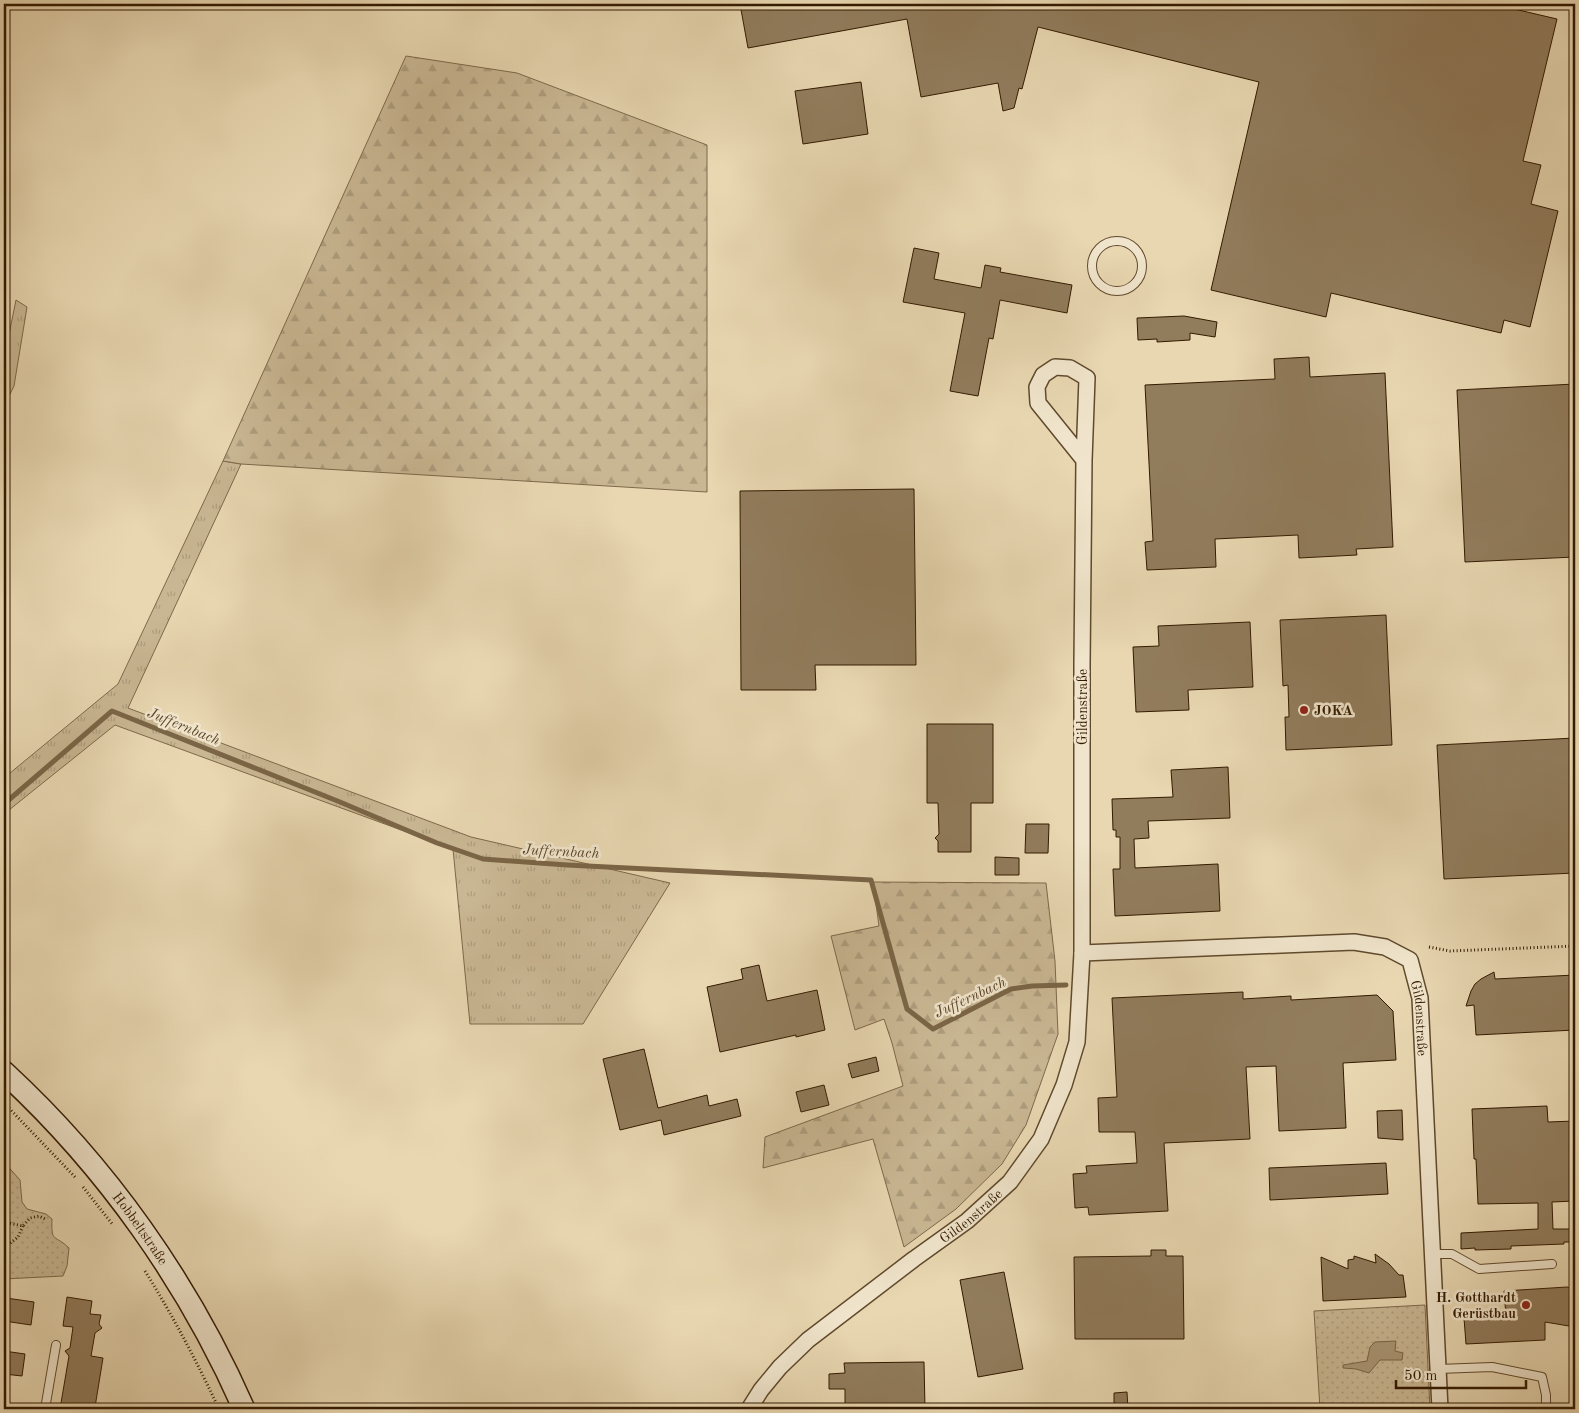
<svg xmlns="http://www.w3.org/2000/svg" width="1579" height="1413" font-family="'Old Standard TT',serif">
	<defs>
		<pattern id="grass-tufts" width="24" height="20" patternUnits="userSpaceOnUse" patternTransform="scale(1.25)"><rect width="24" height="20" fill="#c9b793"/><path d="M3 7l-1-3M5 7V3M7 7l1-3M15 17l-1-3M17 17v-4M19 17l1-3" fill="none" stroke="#ad9d7d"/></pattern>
		<pattern id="forest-firs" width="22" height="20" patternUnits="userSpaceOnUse" patternTransform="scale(1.25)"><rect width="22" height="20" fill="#c9b793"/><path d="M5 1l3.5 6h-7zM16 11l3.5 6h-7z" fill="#ad9d7d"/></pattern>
		<pattern id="park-dots" width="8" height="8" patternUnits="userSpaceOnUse" patternTransform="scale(1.25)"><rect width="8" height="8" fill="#c9b793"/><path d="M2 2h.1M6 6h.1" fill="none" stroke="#ad9d7d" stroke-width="1.8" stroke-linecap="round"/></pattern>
	</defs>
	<rect width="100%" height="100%" fill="#e8d7b1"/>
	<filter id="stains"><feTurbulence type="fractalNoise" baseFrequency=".004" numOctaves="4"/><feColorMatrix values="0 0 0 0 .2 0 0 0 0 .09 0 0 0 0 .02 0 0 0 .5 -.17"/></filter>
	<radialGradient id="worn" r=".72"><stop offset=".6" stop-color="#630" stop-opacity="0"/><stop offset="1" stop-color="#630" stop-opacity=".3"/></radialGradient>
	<path fill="url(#grass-tufts)" stroke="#7e684a" d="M 16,300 L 27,307 L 14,386 L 4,406 L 4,359 Z
		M 223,461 L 241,464 L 128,708 L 471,837 L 670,883 L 583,1024 L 470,1024 L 453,849 L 115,725 L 4,814 L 4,778 L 118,684 Z"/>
	<path fill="url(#forest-firs)" stroke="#7e684a" d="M 406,56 L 517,73 L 707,145 L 707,492 L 241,464 L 223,461 Z
		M 873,882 L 1046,883 L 1055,961 L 1058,1034 L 1026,1125 L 1002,1164 L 956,1209 L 904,1247 L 873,1139 L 763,1168 L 765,1137 L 903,1086 L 892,1043 L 884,1019 L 855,1030 L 831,936 L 879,926 Z"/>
	<path fill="url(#park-dots)" stroke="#7e684a" d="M 4,1162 L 20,1180 L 22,1202 L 27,1209 L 46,1214 L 52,1219 C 51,1244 55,1234 69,1248 L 67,1266 L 63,1276 L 4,1279 Z
		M 1425,1305 L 1430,1409 L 1320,1409 L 1314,1311 Z"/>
	<path fill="#aa9775" stroke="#7a6546" d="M 1396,1341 L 1395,1351 L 1403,1353 L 1402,1360 L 1380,1360 L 1369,1373 L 1356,1369 L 1343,1368 L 1343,1365 L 1367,1361 L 1370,1347 L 1375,1342 Z"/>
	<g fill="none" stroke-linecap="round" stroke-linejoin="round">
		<path stroke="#7a6546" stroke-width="5" d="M 4,804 L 112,711 L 340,802 L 437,843 L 483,859 L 567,865 L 871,880 L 907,1009 L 933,1029 L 1011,989 L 1032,986 L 1066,985"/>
	</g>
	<path fill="#917c5c" stroke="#331a00" d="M 740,4 L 1493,4 L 1557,19 L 1523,161 L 1541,165 L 1531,204 L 1558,211 L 1530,327 L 1504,320 L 1501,333 L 1331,293 L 1326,317 L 1211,290 L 1259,82 L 1038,27 L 1022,89 L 1019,88 L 1014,108 L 1003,111 L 998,83 L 921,97 L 907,19 L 748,48 Z
		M 861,82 L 868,134 L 803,144 L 795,91 Z
		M 914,248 L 939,253 L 934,279 L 981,288 L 985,265 L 1001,268 L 1000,272 L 1072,285 L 1067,313 L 1000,300 L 993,339 L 989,338 L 978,396 L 950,391 L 965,313 L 903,302 Z
		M 1184,316 L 1217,322 L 1215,337 L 1190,333 L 1190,340 L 1157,342 L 1157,339 L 1138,340 L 1137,318 Z
		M 1309,357 L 1310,377 L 1385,373 L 1393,547 L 1356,549 L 1357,555 L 1299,558 L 1298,535 L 1215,539 L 1216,567 L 1147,570 L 1145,542 L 1153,541 L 1145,385 L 1275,379 L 1274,359 Z
		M 1575,384 L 1575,557 L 1465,562 L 1457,390 Z
		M 914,489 L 916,665 L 815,665 L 816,690 L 741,690 L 740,491 Z
		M 1386,615 L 1392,745 L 1286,750 L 1285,717 L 1289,717 L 1288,685 L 1283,686 L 1280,620 Z
		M 1250,622 L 1253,687 L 1188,690 L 1189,710 L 1136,712 L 1133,647 L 1159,646 L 1158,626 Z
		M 927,724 L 993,724 L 993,803 L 971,803 L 971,852 L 938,852 L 938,841 L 935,838 L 939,834 L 938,803 L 927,803 Z
		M 1575,738 L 1575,873 L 1444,879 L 1437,745 Z
		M 1228,767 L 1230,818 L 1148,821 L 1149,838 L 1134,839 L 1135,868 L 1218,864 L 1220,911 L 1115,916 L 1113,869 L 1120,869 L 1120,837 L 1116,837 L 1116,830 L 1113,830 L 1112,799 L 1173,797 L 1171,770 Z
		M 1026,824 L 1049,824 L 1048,853 L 1025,853 Z
		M 995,857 L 1019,858 L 1019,875 L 995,875 Z
		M 759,965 L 767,1001 L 817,990 L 825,1030 L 796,1037 L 796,1035 L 720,1052 L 707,987 L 743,979 L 741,969 Z
		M 1494,972 L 1495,979 L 1575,975 L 1575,1030 L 1476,1035 L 1474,1005 L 1466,1006 L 1471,991 L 1475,984 L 1481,979 Z
		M 1243,992 L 1243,999 L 1291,996 L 1291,1000 L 1377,995 L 1393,1011 L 1396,1060 L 1343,1063 L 1346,1128 L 1279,1131 L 1276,1066 L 1246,1067 L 1250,1139 L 1164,1143 L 1168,1211 L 1089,1215 L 1088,1207 L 1075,1208 L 1073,1174 L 1087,1173 L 1086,1166 L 1137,1163 L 1135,1132 L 1099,1132 L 1098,1098 L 1117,1097 L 1112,998 Z
		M 644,1049 L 658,1108 L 707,1095 L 709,1106 L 737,1099 L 741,1116 L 664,1135 L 661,1120 L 620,1130 L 603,1059 Z
		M 876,1057 L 879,1071 L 852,1078 L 848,1064 Z
		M 824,1085 L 829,1105 L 801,1112 L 796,1092 Z
		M 1547,1106 L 1548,1122 L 1575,1121 L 1575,1201 L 1552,1202 L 1553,1229 L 1575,1229 L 1575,1242 L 1564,1242 L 1564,1244 L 1511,1246 L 1511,1249 L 1475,1250 L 1475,1248 L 1461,1249 L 1461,1233 L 1538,1229 L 1538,1203 L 1478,1204 L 1476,1159 L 1474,1159 L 1472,1109 Z
		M 1402,1110 L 1403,1140 L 1378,1138 L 1377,1111 Z
		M 1386,1163 L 1388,1194 L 1270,1200 L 1269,1168 Z
		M 1151,1250 L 1166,1250 L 1166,1256 L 1183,1256 L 1184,1339 L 1075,1339 L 1074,1257 L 1151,1256 Z
		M 1375,1254 L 1389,1264 L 1399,1275 L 1403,1275 L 1406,1297 L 1323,1301 L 1321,1257 L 1348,1269 L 1348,1260 L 1354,1259 L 1354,1256 L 1376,1263 Z
		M 1004,1272 L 1023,1369 L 978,1377 L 960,1280 Z
		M 1567,1287 L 1575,1289 L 1575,1327 L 1545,1322 L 1545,1340 L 1466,1344 L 1464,1318 L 1506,1316 L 1504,1291 Z
		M 67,1297 L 92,1301 L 90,1314 L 101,1315 L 99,1324 L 102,1328 L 95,1333 L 91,1356 L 103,1358 L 95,1407 L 86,1406 L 86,1409 L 60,1409 L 69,1356 L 65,1351 L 70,1348 L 73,1327 L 63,1326 Z
		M 6,1298 L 34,1302 L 31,1325 L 4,1321 Z
		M 4,1351 L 25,1354 L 22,1376 L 4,1374 Z
		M 924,1362 L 925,1409 L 845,1409 L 845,1389 L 829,1389 L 829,1374 L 845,1373 L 844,1363 Z
		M 1127,1392 L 1128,1409 L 1114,1409 L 1114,1393 Z"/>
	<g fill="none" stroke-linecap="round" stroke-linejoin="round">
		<defs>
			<path id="lane" d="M1092 266a25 25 0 1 1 50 0a25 25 0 1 1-50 0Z
				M 1432,1254 L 1452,1254 L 1479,1269 L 1552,1264
				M 1438,1369 L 1492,1367 L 1542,1377 L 1546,1395 L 1546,1409
				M 45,1409 L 56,1345"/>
			<g id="street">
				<path id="s1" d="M 1082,953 L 1354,942 L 1385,947 L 1410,960 L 1420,998 L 1440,1409"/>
				<path id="s2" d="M 749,1409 L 761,1390 L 780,1367 L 808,1340 L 914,1259 L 967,1221 L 1010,1182 L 1041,1139 L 1064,1085 L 1077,1042 L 1082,953 L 1082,664 L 1084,460 L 1087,378 L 1070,368 L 1055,367 L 1043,375 L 1037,387 L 1038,403 L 1084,460"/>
			</g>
			<g id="secondary">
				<path id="s3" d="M 4,1072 C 106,1166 188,1282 244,1409"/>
			</g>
		</defs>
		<use href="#lane" stroke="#60492c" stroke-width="10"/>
		<use href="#street" stroke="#60492c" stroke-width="18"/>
		<use href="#secondary" stroke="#331a00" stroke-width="24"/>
		<path stroke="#331a00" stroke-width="3" stroke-dasharray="1 2.5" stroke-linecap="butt" d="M 1429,947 L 1450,951 L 1575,946
			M 4,1103 L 76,1178
			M 83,1187 L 113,1225
			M 4,1215 L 9,1223 L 23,1226 L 30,1218 L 39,1216 L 47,1220
			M 4,1259 L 8,1245 L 18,1237 L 23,1226
			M 145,1271 C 173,1316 197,1362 219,1409"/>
		<use href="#lane" stroke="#f0e5cc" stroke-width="8"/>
		<use href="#street" stroke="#f0e5cc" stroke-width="15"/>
		<use href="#secondary" stroke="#f0e5cc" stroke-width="21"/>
	</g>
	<g fill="#8f2418" stroke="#f0e5cc" stroke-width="2">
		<circle cx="1304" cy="710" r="5"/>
		<circle cx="1526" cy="1305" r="5"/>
	</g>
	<g text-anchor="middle" stroke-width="5" stroke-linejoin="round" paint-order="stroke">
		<g font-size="14" fill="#331a00" stroke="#f0e5cc">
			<text transform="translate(1082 707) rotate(-90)" y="5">Gildenstraße</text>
			<text dy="5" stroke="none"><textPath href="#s1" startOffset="391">Gildenstraße</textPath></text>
			<text dy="5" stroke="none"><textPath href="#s2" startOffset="296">Gildenstraße</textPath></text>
			<text dy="5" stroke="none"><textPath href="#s3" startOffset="208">Hobbeltstraße</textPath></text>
		</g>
		<g font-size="14" font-weight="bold" fill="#331a00" stroke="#f0e5cc" text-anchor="start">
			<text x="1314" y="715">JOKA</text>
			<text x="1516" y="1302" text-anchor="end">H. Gotthardt<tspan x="1516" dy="16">Gerüstbau</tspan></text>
		</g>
		<g font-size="15" font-style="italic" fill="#5d4629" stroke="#f0e5cc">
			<text transform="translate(184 726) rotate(22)" y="5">Juffernbach</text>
			<text transform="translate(561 851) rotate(3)" y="5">Juffernbach</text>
			<text transform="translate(970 997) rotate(-25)" y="5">Juffernbach</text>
		</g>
	</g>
	<rect width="1579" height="1413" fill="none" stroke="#e8d7b1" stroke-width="20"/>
	<rect x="5" y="5" width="1569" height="1403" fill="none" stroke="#331a00" stroke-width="2.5"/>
	<rect x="10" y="10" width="1559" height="1393" fill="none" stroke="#331a00"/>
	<path d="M1396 1380v8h130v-8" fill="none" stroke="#331a00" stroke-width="2.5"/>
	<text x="1404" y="1380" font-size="15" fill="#331a00" stroke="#f0e5cc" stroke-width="4" paint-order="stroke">50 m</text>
	<rect width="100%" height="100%" filter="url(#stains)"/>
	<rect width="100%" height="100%" fill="url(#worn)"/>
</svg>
